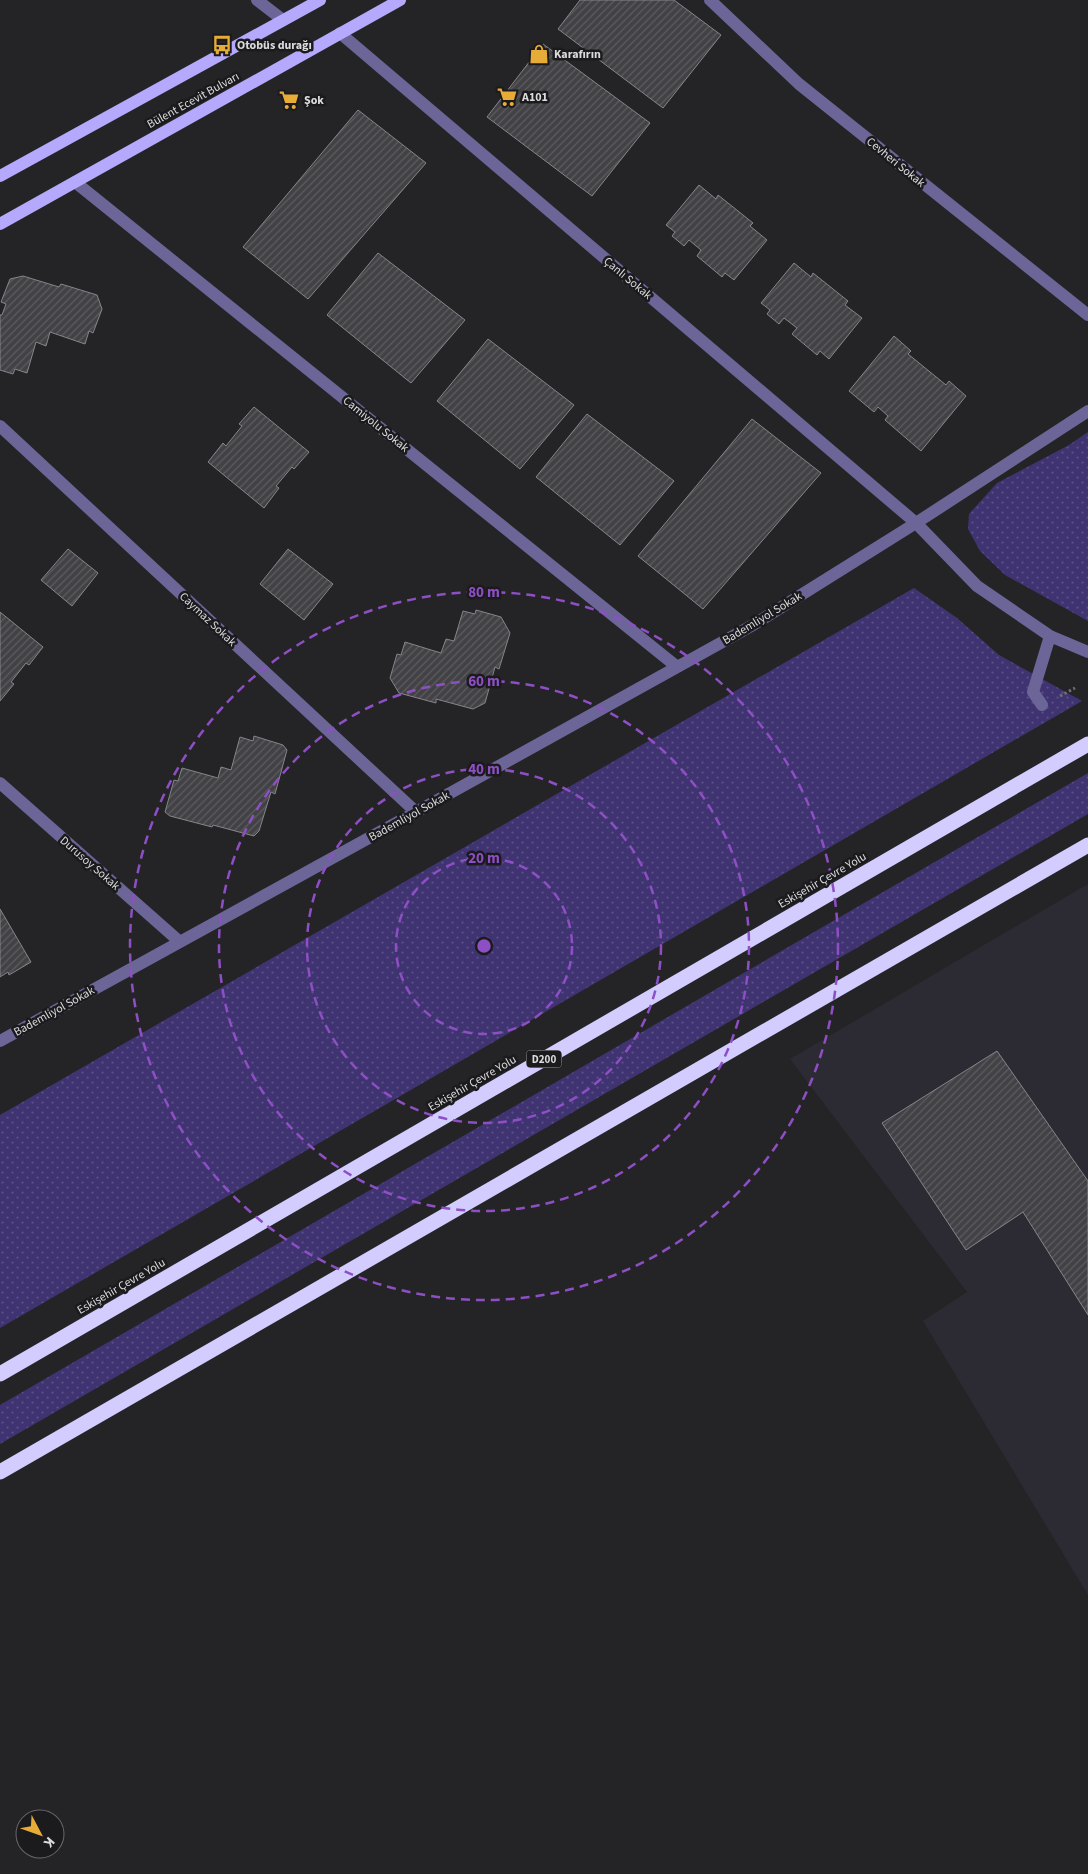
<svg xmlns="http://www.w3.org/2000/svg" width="1088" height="1874" font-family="'Source Sans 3',sans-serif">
	<defs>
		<pattern id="grass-dots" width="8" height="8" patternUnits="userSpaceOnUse" patternTransform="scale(1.25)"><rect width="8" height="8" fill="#403371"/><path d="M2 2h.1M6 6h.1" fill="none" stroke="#5b5085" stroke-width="1.8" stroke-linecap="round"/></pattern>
		<pattern id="building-hatch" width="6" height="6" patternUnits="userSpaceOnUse" patternTransform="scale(1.25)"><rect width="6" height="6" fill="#424246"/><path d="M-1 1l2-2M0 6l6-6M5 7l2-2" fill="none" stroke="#5d5d60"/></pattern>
	</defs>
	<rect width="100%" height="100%" fill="#242427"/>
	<path fill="#2c2b34" d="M 1088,884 L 1088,1595 L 923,1321 L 967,1292 L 790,1059 Z"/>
	<path fill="url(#grass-dots)" d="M 1088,432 L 1088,621 L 1005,575 L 980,551 L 968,529 L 969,514 L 997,483 L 1069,445 Z
		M 914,588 L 957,618 L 999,655 L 1082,701 L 0,1328 L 0,1115 Z
		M 1088,773 L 1088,814 L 0,1444 L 0,1405 Z"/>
	<path fill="url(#building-hatch)" stroke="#86868a" d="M 580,0 L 674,0 L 721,35 L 663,108 L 558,29 Z
		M 543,44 L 650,123 L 592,196 L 487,117 Z
		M 358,110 L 426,163 L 308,299 L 243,247 Z
		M 699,185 L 716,199 L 718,195 L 753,223 L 750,226 L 767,240 L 734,280 L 725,273 L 722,277 L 697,256 L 701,250 L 689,240 L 684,246 L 672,236 L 675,232 L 666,225 Z
		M 378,253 L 465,320 L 411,383 L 327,315 Z
		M 794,263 L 811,277 L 813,273 L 848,301 L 845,305 L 862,318 L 829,359 L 820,351 L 817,355 L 792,334 L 797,328 L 784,318 L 779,324 L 767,314 L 770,310 L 761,303 Z
		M 23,276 L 59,287 L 61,284 L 97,295 L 102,309 L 93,333 L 89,331 L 85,344 L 50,332 L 46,346 L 36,342 L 27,373 L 15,369 L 13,374 L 0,370 L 0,315 L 2,315 L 6,304 L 1,302 L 10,279 Z
		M 894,336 L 911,351 L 908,354 L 946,385 L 949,381 L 966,396 L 921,451 L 885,420 L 888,416 L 878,407 L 874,412 L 849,391 Z
		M 488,339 L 574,405 L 520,469 L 437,401 Z
		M 254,407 L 309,452 L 294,469 L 292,467 L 276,486 L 279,488 L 264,508 L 208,462 L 223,443 L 226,446 L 242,426 L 239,424 Z
		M 587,414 L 674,481 L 620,545 L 536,477 Z
		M 752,419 L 821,473 L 703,609 L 638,556 Z
		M 68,549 L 98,573 L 72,606 L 41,580 Z
		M 288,549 L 333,584 L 304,620 L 260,584 Z
		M 476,610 L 501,617 L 510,633 L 499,669 L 495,667 L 485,703 L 473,709 L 436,699 L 436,703 L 399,693 L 390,678 L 397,654 L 401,655 L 405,642 L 441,653 L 446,639 L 454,641 L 463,611 L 475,614 Z
		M 0,612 L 43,647 L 29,665 L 26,663 L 11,682 L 14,684 L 0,701 Z
		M 254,736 L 283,745 L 287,750 L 275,794 L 271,792 L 259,831 L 254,836 L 213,825 L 212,827 L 170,816 L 165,812 L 174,780 L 178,781 L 182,768 L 218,778 L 221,767 L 231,770 L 240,737 L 253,741 Z
		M 0,909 L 31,962 L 9,975 L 8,972 L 0,977 Z
		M 997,1051 L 1088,1181 L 1088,1315 L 1023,1212 L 966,1250 L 882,1123 Z"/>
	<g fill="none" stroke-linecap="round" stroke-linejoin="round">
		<path stroke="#6f6f72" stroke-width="3" stroke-dasharray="2.5 2.5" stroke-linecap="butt" d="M 1060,696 L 1075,688"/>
		<path stroke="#6c6598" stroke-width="12" d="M 257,0 L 283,20
			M 710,0 L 799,84 L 1088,315
			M 340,33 L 916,523 L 1088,411
			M 75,182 L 676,666
			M 0,426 L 416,812
			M 1042,705 L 1033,692 L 1050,636
			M 0,783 L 180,942
			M 0,1041 L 416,812 L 753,625 L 916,523 L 977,586 L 1050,636 L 1088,652"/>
		<path stroke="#b5a9fd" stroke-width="12" d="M 0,176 L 320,0
			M 0,224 L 400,0"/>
		<path stroke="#d2ccff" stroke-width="15" d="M 0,1374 L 1088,744
			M 0,1472 L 1088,845"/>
	</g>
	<g fill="none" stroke="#8e4fc5" stroke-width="2.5" stroke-dasharray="9 6">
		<circle cx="484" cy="946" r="88"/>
		<circle cx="484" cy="946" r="177"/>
		<circle cx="484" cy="946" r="265"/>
		<circle cx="484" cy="946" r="354"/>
	</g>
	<defs>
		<symbol id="bus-bare" viewBox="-9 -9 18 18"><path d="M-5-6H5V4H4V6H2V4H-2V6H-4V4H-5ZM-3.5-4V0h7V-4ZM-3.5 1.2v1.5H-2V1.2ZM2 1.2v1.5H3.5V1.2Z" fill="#e7ac37" stroke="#1b1b1e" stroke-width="2.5" paint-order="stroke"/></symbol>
		<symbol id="shop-bare" viewBox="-9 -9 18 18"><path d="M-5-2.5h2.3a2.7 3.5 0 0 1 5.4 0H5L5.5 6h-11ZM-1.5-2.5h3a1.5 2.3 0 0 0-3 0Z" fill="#e7ac37" stroke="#1b1b1e" stroke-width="2.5" paint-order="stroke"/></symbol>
		<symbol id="supermarket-bare" viewBox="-9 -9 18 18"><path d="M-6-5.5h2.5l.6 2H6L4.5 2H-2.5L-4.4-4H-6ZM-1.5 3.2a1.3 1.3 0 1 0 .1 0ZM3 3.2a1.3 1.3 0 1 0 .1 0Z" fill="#e7ac37" stroke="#1b1b1e" stroke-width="2.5" paint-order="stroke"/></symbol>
	</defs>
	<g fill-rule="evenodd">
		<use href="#bus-bare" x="208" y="31" width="28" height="28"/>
		<use href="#shop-bare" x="525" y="40" width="28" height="28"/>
		<use href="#supermarket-bare" x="493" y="83" width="28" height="28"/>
		<use href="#supermarket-bare" x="275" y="86" width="28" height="28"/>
	</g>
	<g text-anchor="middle" stroke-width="5" stroke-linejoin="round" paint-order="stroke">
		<rect fill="#1b1b1e" stroke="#a1a1a4" stroke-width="1" x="526.5" y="1050.5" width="35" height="17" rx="4"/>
		<g font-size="11" font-weight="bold" fill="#dbdbdd">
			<text x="544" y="1063">D200</text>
		</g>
		<g font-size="12" font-weight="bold" fill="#dbdbdd" stroke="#1b1b1e" text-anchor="start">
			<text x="237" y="49">Otobüs durağı</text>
			<text x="554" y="58">Karafırın</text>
			<text x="522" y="101">A101</text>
			<text x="304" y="104">Şok</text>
		</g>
		<g font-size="12" fill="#dbdbdd" stroke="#1b1b1e">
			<text transform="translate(193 100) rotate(-29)" y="4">Bülent Ecevit Bulvarı</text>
			<text transform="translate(896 162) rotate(39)" y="4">Cevheri Sokak</text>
			<text transform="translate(628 278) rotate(40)" y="4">Çanlı Sokak</text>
			<text transform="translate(376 424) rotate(39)" y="4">Camiyolu Sokak</text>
			<text transform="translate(762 618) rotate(-31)" y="4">Bademliyol Sokak</text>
			<text transform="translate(208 619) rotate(43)" y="4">Caymaz Sokak</text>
			<text transform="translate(409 816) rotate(-29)" y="4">Bademliyol Sokak</text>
			<text transform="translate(90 863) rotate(41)" y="4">Durusoy Sokak</text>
			<text transform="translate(822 880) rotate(-30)" y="4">Eskişehir Çevre Yolu</text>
			<text transform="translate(54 1011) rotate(-29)" y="4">Bademliyol Sokak</text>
			<text transform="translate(472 1083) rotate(-30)" y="4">Eskişehir Çevre Yolu</text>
			<text transform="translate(121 1286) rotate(-30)" y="4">Eskişehir Çevre Yolu</text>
		</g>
	</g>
	<circle cx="484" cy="946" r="8" fill="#8e4fc5" stroke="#1b1b1e" stroke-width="2.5"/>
	<g font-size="15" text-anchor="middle" font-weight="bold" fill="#8e4fc5" stroke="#1b1b1e" stroke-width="5" stroke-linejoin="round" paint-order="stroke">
		<text x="484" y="597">80 m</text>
		<text x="484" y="686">60 m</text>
		<text x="484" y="774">40 m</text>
		<text x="484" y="863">20 m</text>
	</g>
	<g transform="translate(40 1834) rotate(131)"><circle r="24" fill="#1b1b1e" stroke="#68686a"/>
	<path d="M0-4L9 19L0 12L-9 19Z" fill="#e7ac37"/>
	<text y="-8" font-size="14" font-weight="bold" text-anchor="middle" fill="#dbdbdd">K</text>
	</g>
</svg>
